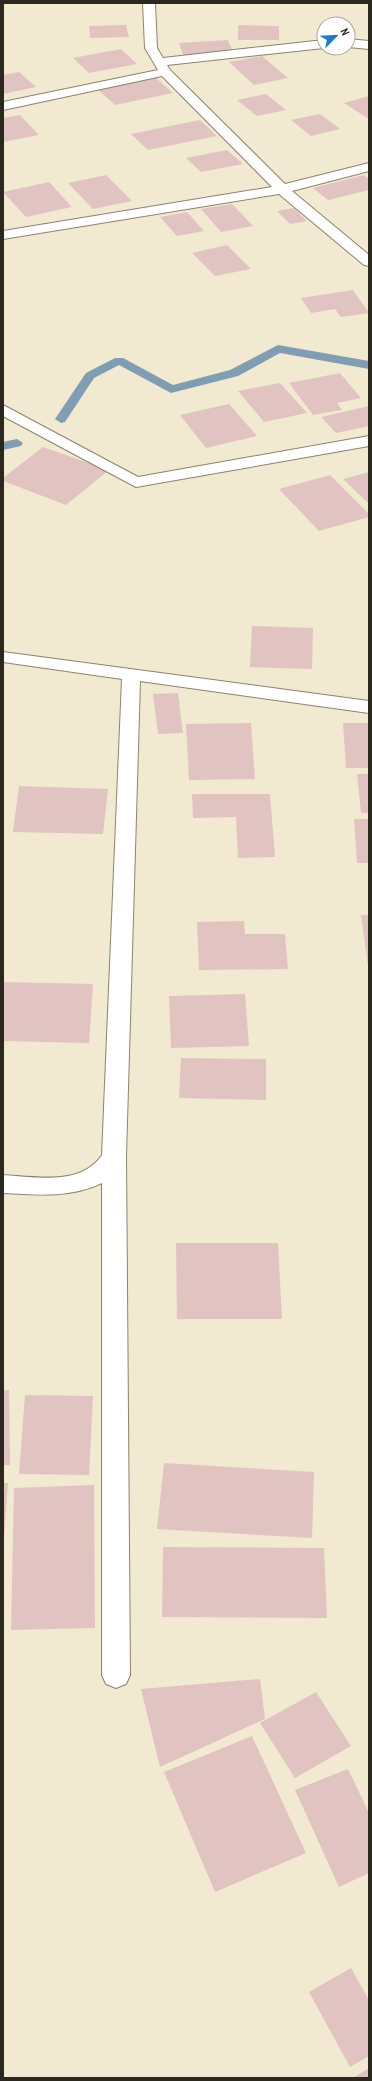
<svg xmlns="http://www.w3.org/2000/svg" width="372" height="2081" font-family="'PT Sans Narrow',sans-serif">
	<rect width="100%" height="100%" fill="#f2e9d1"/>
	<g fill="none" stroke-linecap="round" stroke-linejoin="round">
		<path fill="#7f9db3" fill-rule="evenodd" d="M 278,345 L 369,361 L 369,369 L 280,353 L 238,376 L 171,393 L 119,365 L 94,378 L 65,422 L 61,423 L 55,419 L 86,373 L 115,358 L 123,358 L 173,385 L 230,370 Z
			M 17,439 L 23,443 L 21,446 L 3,450 L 3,442 Z"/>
	</g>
	<path fill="#e1c4c2" d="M 126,25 L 129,37 L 90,38 L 89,26 Z
		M 238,25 L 279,26 L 279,40 L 238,40 Z
		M 228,40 L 233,52 L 183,55 L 179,43 Z
		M 121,49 L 137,64 L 89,73 L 73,58 Z
		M 262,56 L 288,78 L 254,85 L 229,62 Z
		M 19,72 L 36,87 L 3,94 L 3,75 Z
		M 155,77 L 173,93 L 115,105 L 97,89 Z
		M 266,94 L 286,110 L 257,116 L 237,100 Z
		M 369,96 L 369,119 L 344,103 Z
		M 320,114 L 340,129 L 311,136 L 291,120 Z
		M 20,115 L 39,135 L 3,142 L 3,118 Z
		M 200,120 L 217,136 L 148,150 L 131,134 Z
		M 227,150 L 243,164 L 201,172 L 186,158 Z
		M 106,175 L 132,201 L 93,209 L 68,183 Z
		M 364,175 L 369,179 L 369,190 L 328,200 L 313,188 Z
		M 49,182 L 72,207 L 26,217 L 3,192 Z
		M 232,204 L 253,226 L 221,232 L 201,209 Z
		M 294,208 L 307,221 L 290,224 L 277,211 Z
		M 187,212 L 204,231 L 177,236 L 160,217 Z
		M 227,245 L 251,269 L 215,276 L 192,253 Z
		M 353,290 L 369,313 L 341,317 L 335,309 L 311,313 L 301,298 Z
		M 340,373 L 361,398 L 337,403 L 342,410 L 313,415 L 289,383 Z
		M 280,383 L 307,413 L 264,422 L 238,391 Z
		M 229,404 L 257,436 L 206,448 L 180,415 Z
		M 369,406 L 369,426 L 336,433 L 321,417 Z
		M 43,447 L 109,470 L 66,505 L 3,481 L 3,478 Z
		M 369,472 L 369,504 L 343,479 Z
		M 330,475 L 369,514 L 369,517 L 319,531 L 279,489 Z
		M 252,626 L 313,628 L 312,669 L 250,667 Z
		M 178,693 L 183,733 L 158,734 L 153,694 Z
		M 251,723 L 255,779 L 189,780 L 186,724 Z
		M 343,723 L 369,723 L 369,768 L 346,768 Z
		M 357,774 L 369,774 L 369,813 L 361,813 Z
		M 19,786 L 108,789 L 103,834 L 13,832 Z
		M 192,794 L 270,794 L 275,857 L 238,858 L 236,817 L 193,818 Z
		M 354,819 L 369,819 L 369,863 L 357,863 Z
		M 361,915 L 369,915 L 369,966 L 368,966 Z
		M 244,921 L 245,934 L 285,934 L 288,969 L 199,970 L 197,922 Z
		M 3,982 L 93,984 L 89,1043 L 3,1041 Z
		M 245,994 L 249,1046 L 171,1048 L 169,996 Z
		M 181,1058 L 266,1059 L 266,1100 L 179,1098 Z
		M 176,1243 L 278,1243 L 282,1319 L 177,1319 Z
		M 9,1390 L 10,1465 L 3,1465 L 3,1391 Z
		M 25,1395 L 93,1396 L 89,1475 L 19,1474 Z
		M 164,1463 L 314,1472 L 312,1538 L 157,1529 Z
		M 3,1483 L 8,1483 L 4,1538 L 3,1538 Z
		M 94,1485 L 95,1628 L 11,1630 L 14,1488 Z
		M 163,1547 L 324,1548 L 327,1618 L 162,1617 Z
		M 260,1679 L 265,1719 L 160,1767 L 141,1689 Z
		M 316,1692 L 351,1746 L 295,1778 L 260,1723 Z
		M 252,1736 L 306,1853 L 215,1892 L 164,1772 Z
		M 348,1769 L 369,1813 L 369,1873 L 339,1887 L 295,1790 Z
		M 351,1968 L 369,2000 L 369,2056 L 350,2067 L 309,1992 Z
		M 369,2068 L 369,2078 L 353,2078 Z"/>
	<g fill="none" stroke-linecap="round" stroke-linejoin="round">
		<defs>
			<path id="street" d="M 143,3 L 155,3 L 157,48 L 163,58 L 324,40 L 324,48 L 167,65 L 170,70 L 285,184 L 369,163 L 369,171 L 292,191 L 369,255 L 369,266 L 364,265 L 279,194 L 3,239 L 3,231 L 272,187 L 162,76 L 3,110 L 3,102 L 158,70 L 145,48 Z
				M 348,39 L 369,41 L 369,49 L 348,47 Z
				M 3,405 L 138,477 L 369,436 L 369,446 L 136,487 L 3,416 Z
				M 3,652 L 369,701 L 369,713 L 140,681 L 126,1156 L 130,1675 L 126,1684 L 116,1688 L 106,1684 L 102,1675 L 102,1183 C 71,1198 37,1195 3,1193 L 3,1175 C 36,1177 81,1186 102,1155 L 122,679 L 3,662 Z"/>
		</defs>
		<use href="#street" stroke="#8b836d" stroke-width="2"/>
		<use href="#street" fill="#fff" fill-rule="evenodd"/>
	</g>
	<rect width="372" height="2081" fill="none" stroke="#2b281f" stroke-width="8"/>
	<g transform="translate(336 36) rotate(66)"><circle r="19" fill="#ffffff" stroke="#aaa9a5"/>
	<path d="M0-3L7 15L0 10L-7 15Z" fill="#1a7cc8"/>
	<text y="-6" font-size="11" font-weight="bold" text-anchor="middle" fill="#2b281f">N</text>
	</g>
</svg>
